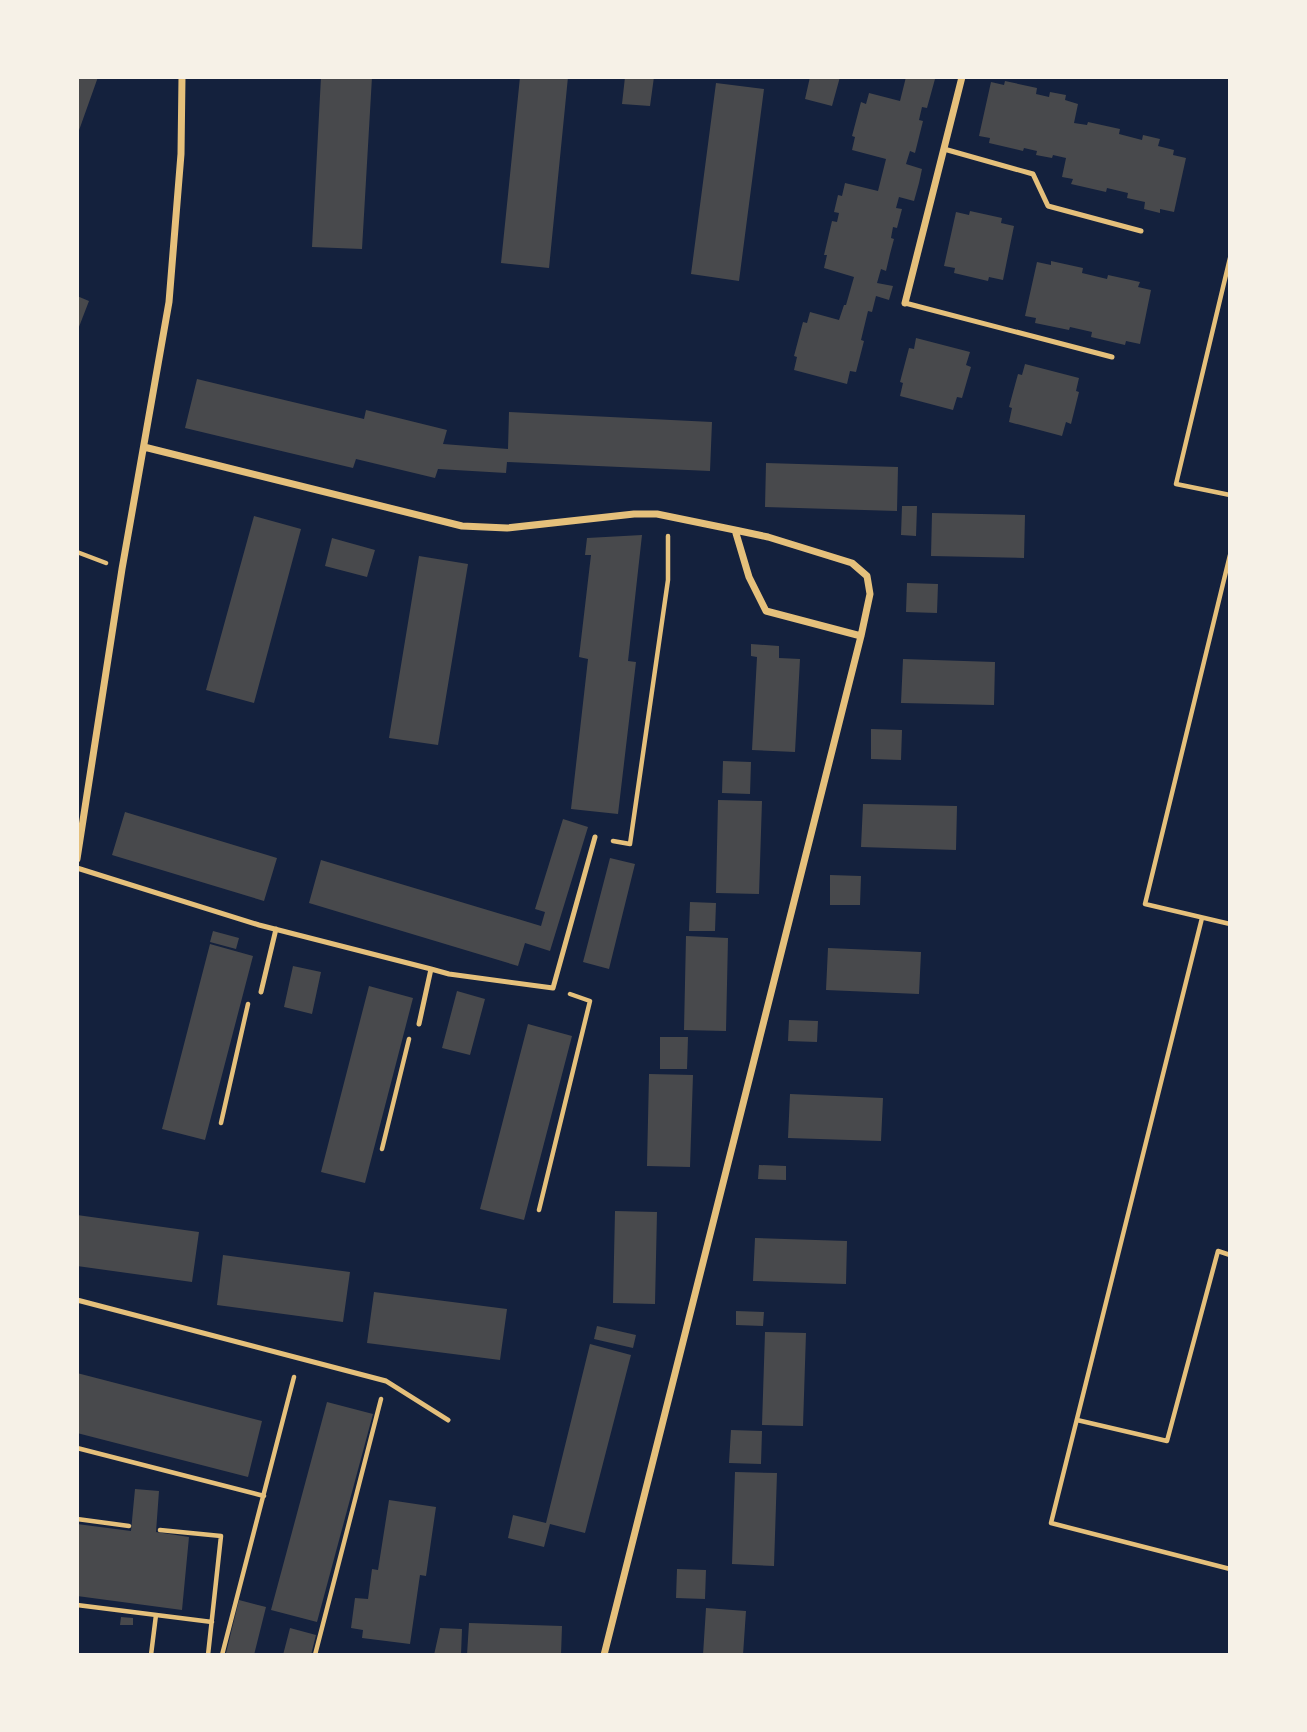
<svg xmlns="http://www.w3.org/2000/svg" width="1307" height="1732" font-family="'Archivo Narrow',sans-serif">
	<rect width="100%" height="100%" fill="#14213d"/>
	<path fill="#48494c" d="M 77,77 L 98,77 L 77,136 Z
		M 321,77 L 372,77 L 362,249 L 312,247 Z
		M 520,77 L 568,77 L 549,268 L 501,263 Z
		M 625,77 L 654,77 L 650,106 L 622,104 Z
		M 810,77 L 840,77 L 832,106 L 805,99 Z
		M 906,77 L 930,77 L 935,79 L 927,108 L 922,107 L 919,120 L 923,121 L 915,153 L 910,151 L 906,164 L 922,169 L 919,183 L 914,201 L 899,197 L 896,208 L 902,209 L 897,228 L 893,227 L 891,238 L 894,239 L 890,254 L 886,271 L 881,269 L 877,283 L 893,286 L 889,300 L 876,296 L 872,312 L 868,311 L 861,340 L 864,341 L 856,372 L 850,371 L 847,384 L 794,370 L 797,357 L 794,356 L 803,322 L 807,323 L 810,312 L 839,320 L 844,305 L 846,305 L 854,277 L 824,268 L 827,255 L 824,255 L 832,221 L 837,222 L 839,213 L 834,212 L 838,195 L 842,196 L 845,183 L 878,191 L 886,159 L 852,150 L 855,137 L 852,136 L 861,102 L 866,104 L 869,93 L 900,101 Z
		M 1005,81 L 1037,88 L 1036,94 L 1049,97 L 1050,92 L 1066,95 L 1065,100 L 1078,104 L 1074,123 L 1087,125 L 1088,122 L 1120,129 L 1119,134 L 1142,140 L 1143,135 L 1160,139 L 1158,146 L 1174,150 L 1173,155 L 1186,158 L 1174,212 L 1160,209 L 1160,213 L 1144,209 L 1145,202 L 1127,198 L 1128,193 L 1107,188 L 1106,192 L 1071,184 L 1073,179 L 1062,177 L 1066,158 L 1053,155 L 1052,158 L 1036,155 L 1037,151 L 1024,148 L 1023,151 L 989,143 L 990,138 L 979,136 L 991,82 L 1004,85 Z
		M 716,83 L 764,89 L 739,281 L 691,274 Z
		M 970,211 L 1002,218 L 1001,223 L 1014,226 L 1003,280 L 989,277 L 988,281 L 954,273 L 955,268 L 944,266 L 956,212 L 969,215 Z
		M 1051,261 L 1083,268 L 1082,273 L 1107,279 L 1108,275 L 1140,282 L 1138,287 L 1151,290 L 1140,344 L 1126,341 L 1125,345 L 1091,337 L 1092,332 L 1070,327 L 1069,330 L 1035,323 L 1036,318 L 1025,316 L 1037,262 L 1051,265 Z
		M 77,296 L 89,301 L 77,332 Z
		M 916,338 L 970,352 L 966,365 L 971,367 L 962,398 L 957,397 L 953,410 L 900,396 L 903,383 L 900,382 L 909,348 L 914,349 Z
		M 1025,364 L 1079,378 L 1076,391 L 1079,392 L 1071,424 L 1066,422 L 1062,436 L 1009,422 L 1012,408 L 1009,407 L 1018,374 L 1022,375 Z
		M 197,379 L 364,419 L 366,410 L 447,430 L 443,444 L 508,449 L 509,412 L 712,422 L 710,471 L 507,462 L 506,473 L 438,469 L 435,478 L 356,459 L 353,468 L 185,428 Z
		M 766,463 L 898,467 L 897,511 L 765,507 Z
		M 902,506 L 917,506 L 916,536 L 901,535 Z
		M 932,513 L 1025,515 L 1024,558 L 931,556 Z
		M 254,516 L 301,529 L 254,703 L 206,690 Z
		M 642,535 L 628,661 L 636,662 L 618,814 L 571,809 L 588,659 L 579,657 L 591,555 L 585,555 L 587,538 Z
		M 332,538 L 375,550 L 367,577 L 325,566 Z
		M 419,556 L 468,564 L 438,745 L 389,738 Z
		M 907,583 L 938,584 L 937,613 L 906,612 Z
		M 751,644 L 779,646 L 779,658 L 800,659 L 795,752 L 752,750 L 757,657 L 751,656 Z
		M 903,659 L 995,662 L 994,705 L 901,703 Z
		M 871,729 L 902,730 L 901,760 L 871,759 Z
		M 723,761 L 751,762 L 750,794 L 722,793 Z
		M 718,800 L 762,801 L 759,894 L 716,893 Z
		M 863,804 L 957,806 L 956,850 L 861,847 Z
		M 125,812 L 277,858 L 264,901 L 112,855 Z
		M 563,819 L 588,827 L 550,951 L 525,943 L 518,966 L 309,903 L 321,860 L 541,926 L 545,912 L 535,909 Z
		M 610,858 L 635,864 L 609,969 L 583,962 Z
		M 830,875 L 861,876 L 860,905 L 830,905 Z
		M 690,902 L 716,903 L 715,931 L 689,931 Z
		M 213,931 L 239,938 L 236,949 L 210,942 Z
		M 686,936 L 728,938 L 726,1031 L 684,1030 Z
		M 210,944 L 253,956 L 205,1140 L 162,1129 Z
		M 828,948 L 921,952 L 919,994 L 826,990 Z
		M 293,966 L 321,972 L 312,1014 L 284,1007 Z
		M 369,986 L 413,998 L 365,1183 L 321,1172 Z
		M 457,991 L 485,999 L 470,1055 L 442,1048 Z
		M 789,1020 L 818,1021 L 817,1042 L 788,1041 Z
		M 528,1024 L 572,1036 L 524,1220 L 480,1209 Z
		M 660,1037 L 688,1037 L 687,1069 L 660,1069 Z
		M 649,1074 L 693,1075 L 690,1167 L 647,1166 Z
		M 790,1094 L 883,1098 L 881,1141 L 788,1138 Z
		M 759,1165 L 786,1166 L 786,1180 L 758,1179 Z
		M 615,1211 L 657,1212 L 655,1304 L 613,1303 Z
		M 77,1215 L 199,1232 L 192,1282 L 77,1266 Z
		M 755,1238 L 847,1241 L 846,1284 L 753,1281 Z
		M 223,1255 L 350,1272 L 343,1322 L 217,1305 Z
		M 374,1292 L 507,1309 L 500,1360 L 367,1343 Z
		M 736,1311 L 764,1312 L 763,1326 L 736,1325 Z
		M 597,1326 L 636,1335 L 633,1348 L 594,1339 Z
		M 765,1332 L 806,1333 L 803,1426 L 762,1425 Z
		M 590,1344 L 631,1355 L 585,1533 L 550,1524 L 544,1547 L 508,1538 L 513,1515 L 546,1523 Z
		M 77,1373 L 262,1421 L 248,1477 L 77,1433 Z
		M 327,1402 L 373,1414 L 317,1622 L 271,1610 Z
		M 731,1430 L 762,1431 L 761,1464 L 729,1463 Z
		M 735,1472 L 777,1473 L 774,1566 L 732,1564 Z
		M 135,1489 L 159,1491 L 156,1532 L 189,1537 L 182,1610 L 77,1596 L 77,1524 L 131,1531 Z
		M 389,1500 L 436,1507 L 426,1576 L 420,1575 L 410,1644 L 362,1638 L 363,1630 L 351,1628 L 355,1598 L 368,1599 L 372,1569 L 378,1570 Z
		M 677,1569 L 706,1570 L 705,1599 L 676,1598 Z
		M 239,1600 L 266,1607 L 254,1655 L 233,1655 L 226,1653 Z
		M 706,1608 L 746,1611 L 743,1655 L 703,1655 Z
		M 121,1617 L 133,1618 L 133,1625 L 120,1625 Z
		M 469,1623 L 562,1626 L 561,1655 L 467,1655 Z
		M 290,1628 L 316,1635 L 311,1655 L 283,1655 Z
		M 440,1628 L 462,1629 L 461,1655 L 434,1655 Z"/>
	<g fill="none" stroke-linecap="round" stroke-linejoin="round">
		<path stroke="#e5c07b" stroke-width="4.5" d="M 1230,258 L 1176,484 L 1230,495
			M 77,552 L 106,563
			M 1230,555 L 1145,904 L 1230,924
			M 613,841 L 630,844 L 668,580 L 668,536
			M 1202,918 L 1051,1523 L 1230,1569
			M 221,1123 L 248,1004
			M 382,1149 L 409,1039
			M 539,1210 L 590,1001 L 570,994
			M 1077,1420 L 1167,1441 L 1218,1251 L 1230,1255
			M 77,1448 L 264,1496
			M 77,1519 L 129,1526
			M 160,1530 L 221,1536 L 208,1655
			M 77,1605 L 212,1622
			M 151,1655 L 156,1615
			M 222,1655 L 294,1377
			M 315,1655 L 381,1399"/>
		<path stroke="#e5c07b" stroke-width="5" d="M 944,149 L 1033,174 L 1048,206 L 1141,231
			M 905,303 L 1112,357
			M 77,868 L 259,925 L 431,969 L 449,974 L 553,988 L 595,837
			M 261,992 L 276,929
			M 419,1024 L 431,969
			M 77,1300 L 386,1381 L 448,1420"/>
		<path stroke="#e5c07b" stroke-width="7" d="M 905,303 L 962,77
			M 144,447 L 462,526 L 507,528 L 634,514 L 657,514 L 735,530 L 749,577 L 766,611 L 861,636
			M 77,859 L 122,569 L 169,302 L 181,154 L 182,77
			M 604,1655 L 861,636 L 870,594 L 867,576 L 852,563 L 768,537 L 735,530"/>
	</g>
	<rect width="1307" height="1732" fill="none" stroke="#f6f1e7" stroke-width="158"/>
</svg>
